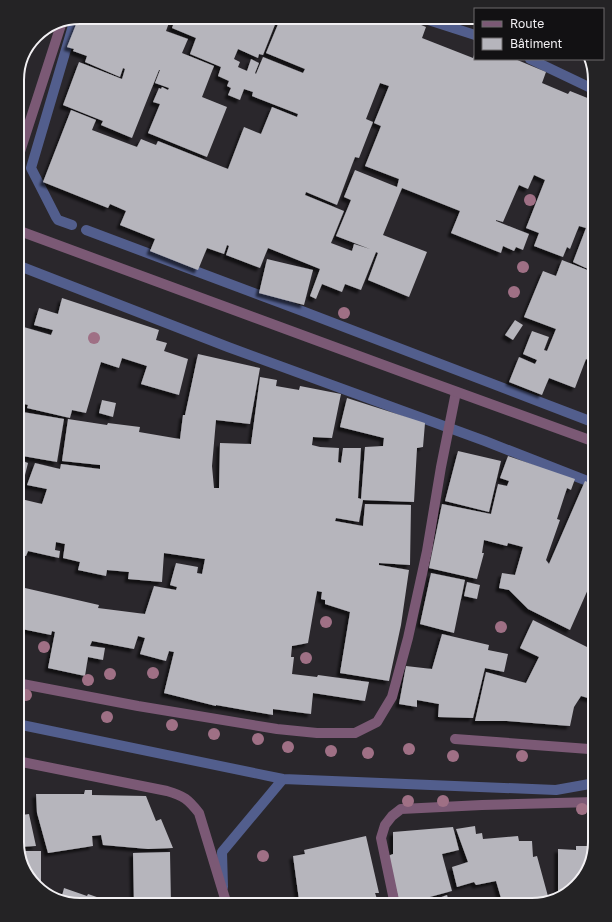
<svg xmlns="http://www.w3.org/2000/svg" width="612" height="922" font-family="'Golos Text',sans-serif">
	<defs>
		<filter id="shadow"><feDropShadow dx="-3.5" dy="3.5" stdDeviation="1" flood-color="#0009"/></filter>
	</defs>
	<rect width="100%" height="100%" fill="#2a272c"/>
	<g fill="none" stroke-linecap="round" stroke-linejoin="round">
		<path stroke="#525e8d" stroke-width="10" d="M 419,17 L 475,35
			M 530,59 L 595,90
			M 72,225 L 58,220 L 56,217 L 31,168 L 75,19
			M 86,230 C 256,293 426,358 595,423
			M 17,265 L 228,347 L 485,441 L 595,484
			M 17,724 L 283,779 L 556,790 L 595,783
			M 223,887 L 222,852 L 283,779"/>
	</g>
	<path fill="#b6b5bc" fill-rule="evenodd" filter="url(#shadow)" d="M 79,17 L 171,17 L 166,31 L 188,39 L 182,53 L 214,66 L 202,97 L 227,107 L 207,157 L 148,133 L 160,104 L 153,102 L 159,88 L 161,89 L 162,87 L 168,90 L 169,88 L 155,83 L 160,70 L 159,70 L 132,138 L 101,125 L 103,121 L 63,105 L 79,62 L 122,79 L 125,69 L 123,68 L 120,77 L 85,62 L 87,56 L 73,51 L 74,49 L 67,47 Z
		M 176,17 L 278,17 L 263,55 L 259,54 L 258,58 L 238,49 L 234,59 L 240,62 L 238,67 L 247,71 L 251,59 L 259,63 L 255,73 L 256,74 L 263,57 L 303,73 L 305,69 L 266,53 L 281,17 L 402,17 L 426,27 L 422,38 L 473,58 L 475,52 L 475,59 L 515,59 L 546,72 L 542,83 L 568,94 L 570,91 L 595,101 L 592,113 L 595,114 L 595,363 L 586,359 L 575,388 L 549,378 L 542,395 L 509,382 L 519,357 L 535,364 L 537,360 L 523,354 L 532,331 L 549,337 L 544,350 L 547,351 L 556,329 L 524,317 L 543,271 L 556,276 L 562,260 L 590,271 L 590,270 L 573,262 L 586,228 L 579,226 L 570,249 L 567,247 L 563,257 L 534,246 L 539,233 L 526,228 L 545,180 L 534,175 L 528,189 L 519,185 L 503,222 L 496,220 L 496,221 L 529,234 L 523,250 L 516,247 L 514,251 L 503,246 L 501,253 L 451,233 L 460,211 L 402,188 L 383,235 L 427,252 L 409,297 L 368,280 L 378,253 L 376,252 L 361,290 L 345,284 L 342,292 L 322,284 L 316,299 L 310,296 L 320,269 L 268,248 L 260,268 L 226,255 L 229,246 L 227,245 L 224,254 L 207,248 L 198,270 L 150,251 L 155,239 L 120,225 L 126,211 L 110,204 L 108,208 L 43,182 L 71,110 L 96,120 L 92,130 L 137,147 L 141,139 L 156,145 L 158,141 L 228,169 L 244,127 L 261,134 L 272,107 L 297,117 L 298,114 L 252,96 L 253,92 L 244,89 L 240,100 L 228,95 L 231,88 L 227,86 L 229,81 L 218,76 L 221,67 L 190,54 L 196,38 L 172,28 ZM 380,83 L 389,86 L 374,123 L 381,126 L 365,166 L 399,179 L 397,187 L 355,170 L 344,197 L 351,200 L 336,236 L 370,249 L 354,244 L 352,251 L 331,243 L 344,211 L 305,195 L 306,192 L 337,205 L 355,157 L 359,158 L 373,122 L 366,119 Z
		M 267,259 L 313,270 L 304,305 L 259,293 Z
		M 62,298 L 159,330 L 156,340 L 167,343 L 164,351 L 188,359 L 179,395 L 141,384 L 147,366 L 122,358 L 119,368 L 101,362 L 86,413 L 72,410 L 70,418 L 27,408 L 28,405 L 17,402 L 17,325 L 51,335 L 53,330 L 34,325 L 39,308 L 58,314 Z
		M 515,320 L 523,325 L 513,340 L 505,335 Z
		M 198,354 L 260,368 L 250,424 L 216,420 L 212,466 L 214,488 L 219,488 L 220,443 L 251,444 L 260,377 L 277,380 L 276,386 L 299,390 L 300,386 L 341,394 L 332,438 L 313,437 L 312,445 L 320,447 L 339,448 L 338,462 L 341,463 L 343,448 L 361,448 L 358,498 L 361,499 L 365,447 L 383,446 L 384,438 L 340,427 L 347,398 L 425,423 L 423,447 L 417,448 L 414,502 L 363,500 L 359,522 L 336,518 L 335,521 L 363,526 L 365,504 L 411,505 L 410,565 L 379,563 L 379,565 L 409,570 L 401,625 L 389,681 L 340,673 L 350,612 L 325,604 L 325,600 L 321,599 L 322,592 L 317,591 L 308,643 L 292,646 L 291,657 L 294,657 L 292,674 L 317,677 L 318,675 L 369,682 L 365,701 L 313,693 L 311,714 L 273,709 L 273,715 L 216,705 L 216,706 L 164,693 L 174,652 L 169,651 L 166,661 L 140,654 L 145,638 L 138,636 L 134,649 L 92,641 L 90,646 L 105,648 L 103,660 L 88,657 L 85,676 L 48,668 L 55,632 L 52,631 L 51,635 L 17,628 L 25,588 L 99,605 L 98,608 L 145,614 L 154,586 L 176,590 L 177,587 L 170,585 L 176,563 L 198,567 L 197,573 L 202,574 L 205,559 L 164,553 L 162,582 L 128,579 L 129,572 L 107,570 L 106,576 L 78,570 L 80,562 L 63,558 L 65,544 L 56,542 L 55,550 L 60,551 L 59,558 L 28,551 L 26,556 L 17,554 L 17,498 L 42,504 L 47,489 L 27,485 L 35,463 L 60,469 L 61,464 L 100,469 L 100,465 L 62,461 L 68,419 L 107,425 L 108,423 L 140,427 L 139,432 L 180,439 L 183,415 L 185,415 Z
		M 102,400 L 116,403 L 113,417 L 99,413 Z
		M 17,411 L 64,419 L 57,462 L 17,455 Z
		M 458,451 L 501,461 L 489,512 L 445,501 Z
		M 508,456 L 575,479 L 571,490 L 567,488 L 557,519 L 560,520 L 546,560 L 549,564 L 585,481 L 595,485 L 595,589 L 589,587 L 570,630 L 528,609 L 509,590 L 499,588 L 502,573 L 515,575 L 523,547 L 508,543 L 507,546 L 484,540 L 482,553 L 484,553 L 477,579 L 429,568 L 442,504 L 491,514 L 498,484 L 507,486 L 509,481 L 500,478 Z
		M 17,459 L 28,463 L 23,483 L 17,481 Z
		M 431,573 L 465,580 L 454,633 L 420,624 Z
		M 467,582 L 480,585 L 477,599 L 464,596 Z
		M 533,620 L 595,651 L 595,700 L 581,696 L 574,707 L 570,726 L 507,721 L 475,721 L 486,672 L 526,683 L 539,657 L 520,648 Z
		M 442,634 L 489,645 L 488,650 L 508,654 L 504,672 L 485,668 L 473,718 L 438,717 L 439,704 L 417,700 L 417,707 L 399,704 L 406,666 L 432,669 Z
		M 85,790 L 92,790 L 92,795 L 146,796 L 156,821 L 161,819 L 173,848 L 148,849 L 103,845 L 101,835 L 92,836 L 93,846 L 48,853 L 37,813 L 36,794 L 84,794 Z
		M 17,791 L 19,791 L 22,815 L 29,814 L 36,846 L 18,847 L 17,842 Z
		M 475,826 L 476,834 L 482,833 L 483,839 L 518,836 L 519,841 L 532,841 L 533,857 L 537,856 L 549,900 L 532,905 L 503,905 L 496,881 L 476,885 L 474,882 L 457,887 L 452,867 L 468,862 L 456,829 Z
		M 453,827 L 459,850 L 442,854 L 452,891 L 400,905 L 388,856 L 393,854 L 393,832 Z
		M 366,836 L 379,893 L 375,893 L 379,905 L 329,905 L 329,902 L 315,905 L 315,898 L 299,900 L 293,856 L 305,854 L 304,850 Z
		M 576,846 L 594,846 L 586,873 L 563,897 L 558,898 L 558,849 L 576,850 Z
		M 20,851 L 41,851 L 41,889 L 25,873 Z
		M 170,852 L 171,904 L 134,905 L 133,853 Z
		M 64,888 L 87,896 L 88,894 L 120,905 L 76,905 L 61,900 Z
		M 447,895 L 450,905 L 420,905 Z"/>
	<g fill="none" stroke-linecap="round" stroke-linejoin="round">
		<path stroke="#7b5975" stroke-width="10" d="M 17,161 L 61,25
			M 17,683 L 138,706 L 277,729 L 317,733 L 355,733 L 377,722 L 392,697 L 408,638 L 427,551 L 441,467 L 456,392
			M 455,739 L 589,749 L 595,749
			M 17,761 L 167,791 C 184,796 188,799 199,813 L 227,905
			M 395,905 L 381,838 L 385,825 L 392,816 L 401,809 L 482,805 L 595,802"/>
		<path stroke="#7b5975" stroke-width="10" d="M 17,230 L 416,377 L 595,442"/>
	</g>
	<g fill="#9f7085">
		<circle cx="530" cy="200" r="6"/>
		<circle cx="523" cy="267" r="6"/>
		<circle cx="514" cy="292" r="6"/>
		<circle cx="344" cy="313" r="6"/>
		<circle cx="94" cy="338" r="6"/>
		<circle cx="326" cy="622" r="6"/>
		<circle cx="501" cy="627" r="6"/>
		<circle cx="44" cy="647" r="6"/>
		<circle cx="306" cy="658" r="6"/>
		<circle cx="153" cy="673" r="6"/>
		<circle cx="110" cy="674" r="6"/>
		<circle cx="88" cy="680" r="6"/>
		<circle cx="26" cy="695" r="6"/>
		<circle cx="107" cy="717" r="6"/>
		<circle cx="172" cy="725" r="6"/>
		<circle cx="214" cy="734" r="6"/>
		<circle cx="258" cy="739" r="6"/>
		<circle cx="288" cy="747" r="6"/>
		<circle cx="409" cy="749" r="6"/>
		<circle cx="331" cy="751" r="6"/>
		<circle cx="368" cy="753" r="6"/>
		<circle cx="453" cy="756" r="6"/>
		<circle cx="522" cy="756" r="6"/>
		<circle cx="408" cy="801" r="6"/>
		<circle cx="443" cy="801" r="6"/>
		<circle cx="582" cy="809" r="6"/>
		<circle cx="263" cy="856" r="6"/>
	</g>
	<path d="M0 0H612V922H0ZM80 24H532A56 56 0 0 1 588 80V842A56 56 0 0 1 532 898H80A56 56 0 0 1 24 842V80A56 56 0 0 1 80 24Z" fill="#242325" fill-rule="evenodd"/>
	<path fill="none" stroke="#f2f0f3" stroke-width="2" d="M80 24H532A56 56 0 0 1 588 80V842A56 56 0 0 1 532 898H80A56 56 0 0 1 24 842V80A56 56 0 0 1 80 24Z"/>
	<rect x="474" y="8" width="130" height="52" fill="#121113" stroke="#6c6a6d"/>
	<rect x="482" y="21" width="20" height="6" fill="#7b5975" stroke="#6c6a6d"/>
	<text x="510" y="28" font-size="12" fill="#f2f0f3">Route</text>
	<rect x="482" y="38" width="20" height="12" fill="#b6b5bc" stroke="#6c6a6d"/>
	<text x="510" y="48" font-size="12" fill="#f2f0f3">Bâtiment</text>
</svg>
